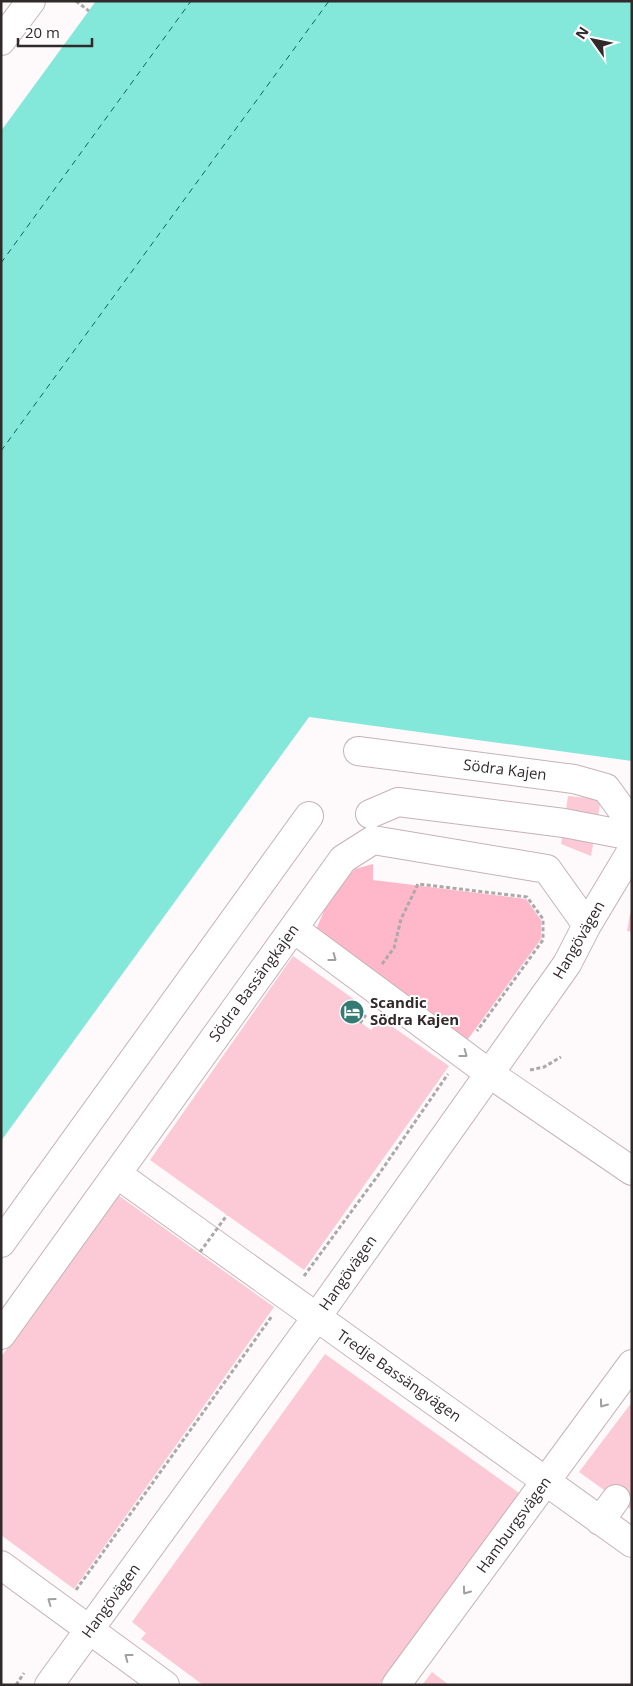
<svg xmlns="http://www.w3.org/2000/svg" width="633" height="1686" font-family="'Open Sans',sans-serif">
	<rect width="100%" height="100%" fill="#fefafb"/>
	<path fill="#ffb7ca" d="M 373,864 L 373,880 L 526,899 L 541,920 L 541,939 L 468,1039 L 461,1041 L 315,932 L 332,892 L 355,869 Z"/>
	<path fill="#83e7da" d="M 96,1 L 632,1 L 632,761 L 309,717 L 1,1141 L 1,131 Z"/>
	<g fill="none" stroke-linecap="round" stroke-linejoin="round">
		<path stroke="#0e645c" stroke-width="1" stroke-dasharray="6 5" stroke-linecap="butt" d="M 1,263 L 191,1
			M 1,451 L 329,1"/>
	</g>
	<path fill="#fccad6" d="M 568,796 L 601,799 L 591,856 L 561,844 Z
		M 630,914 L 632,914 L 632,932 L 627,931 Z
		M 293,956 L 355,1000 L 346,1012 L 371,1030 L 380,1018 L 449,1066 L 304,1270 L 150,1160 Z
		M 118,1195 L 274,1307 L 74,1589 L 1,1535 L 1,1357 Z
		M 325,1354 L 519,1493 L 379,1685 L 203,1685 L 141,1639 L 146,1633 L 132,1622 Z
		M 632,1402 L 632,1510 L 579,1472 Z
		M 432,1672 L 449,1685 L 422,1685 Z"/>
	<g fill="none" stroke-linecap="round" stroke-linejoin="round">
		<defs>
			<path id="minor" d="M 358,751 L 574,779 L 606,788 L 632,824
				M 370,814 L 398,802 L 564,823 L 632,836
				M 294,929 L 490,1074 L 632,1171
				M 117,1174 L 632,1543
				M 1,1243 L 309,816
				M 1,1335 L 343,859 L 373,840 L 547,869 L 587,925
				M 600,1521 L 616,1499
				M 1,1565 L 165,1685
				M 49,1685 L 316,1318 L 567,964 L 587,925 L 632,850
				M 396,1685 L 632,1364"/>
			<path id="major" d="M 1,41 L 31,1"/>
		</defs>
		<use href="#minor" stroke="#c5b2b6" stroke-width="30"/>
		<use href="#major" stroke="#c5b2b6" stroke-width="30"/>
		<path stroke="#ada8a9" stroke-width="3" stroke-dasharray="4 2.5" stroke-linecap="butt" d="M 76,1 L 89,11
			M 382,964 L 394,948 L 401,919 L 418,884 L 527,897 L 543,919 L 543,940 L 477,1031
			M 360,1023 L 366,1015
			M 530,1070 L 544,1067 L 561,1057
			M 304,1276 L 379,1174 L 448,1074
			M 76,1590 L 272,1316
			M 16,1685 L 24,1673"/>
		<use href="#minor" stroke="#fff" stroke-width="28"/>
		<use href="#major" stroke="#fff" stroke-width="28"/>
		<path stroke="#ada8a9" stroke-width="3" stroke-dasharray="4 2.5" stroke-linecap="butt" d="M 200,1252 L 227,1215"/>
	</g>
	<defs><path id="oneway-chevron" d="M-2-3.5L2.5 0L-2 3.5" fill="none" stroke-width="1.6" stroke-linecap="round" stroke-linejoin="round" transform="scale(1.25)"/></defs>
	<g stroke="#a29fa0">
		<use href="#oneway-chevron" transform="translate(333 958) rotate(37)"/>
		<use href="#oneway-chevron" transform="translate(464 1054) rotate(37)"/>
		<use href="#oneway-chevron" transform="translate(603 1404) rotate(126)"/>
		<use href="#oneway-chevron" transform="translate(466 1591) rotate(126)"/>
		<use href="#oneway-chevron" transform="translate(51 1601) rotate(-144)"/>
		<use href="#oneway-chevron" transform="translate(128 1657) rotate(-143)"/>
	</g>
	<defs>
		<symbol id="hotel-disc" viewBox="-11 -11 22 22"><circle r="9.5" fill="#357b73" stroke="#fff"/><path d="M-6-4.5h1.5V1H6V5H4.5V3h-9V5H-6ZM-4 0a1.8 1.8 0 1 1 3.6 0ZM.5 0V-2.5h3Q6-2.5 6 0Z" fill="#fff"/></symbol>
	</defs>
	<g fill-rule="evenodd">
		<use href="#hotel-disc" x="338" y="998" width="28" height="28"/>
	</g>
	<g text-anchor="middle" stroke-width="4" stroke-linejoin="round" paint-order="stroke">
		<g font-size="15" fill="#312a2b" stroke="#fff">
			<text transform="translate(505 770) rotate(7)" y="5">Södra Kajen</text>
			<text transform="translate(579 940) rotate(-60)" y="5">Hangövägen</text>
			<text transform="translate(254 983) rotate(-54)" y="5">Södra Bassängkajen</text>
			<text transform="translate(348 1273) rotate(-55)" y="5">Hangövägen</text>
			<text transform="translate(399 1376) rotate(35)" y="5">Tredje Bassängvägen</text>
			<text transform="translate(514 1525) rotate(-54)" y="5">Hamburgsvägen</text>
			<text transform="translate(111 1601) rotate(-54)" y="5">Hangövägen</text>
		</g>
		<g font-size="15" font-weight="bold" fill="#312a2b" stroke="#fff" text-anchor="start">
			<text x="370" y="1008">Scandic<tspan x="370" dy="17">Södra Kajen</tspan></text>
		</g>
	</g>
	<rect width="633" height="1686" fill="none" stroke="#312a2b" stroke-width="5"/>
	<g transform="translate(593 40) rotate(303)" stroke="#ffffff" stroke-width="4" paint-order="stroke">
	<path d="M0-4L9 19L0 12L-9 19Z" fill="#312a2b"/>
	<text y="-8" font-size="14" font-weight="bold" text-anchor="middle" fill="#312a2b">N</text>
	</g>
	<path d="M18 38v8h74v-8" fill="none" stroke="#312a2b" stroke-width="2.5"/>
	<text x="25" y="38" font-size="15" fill="#312a2b" stroke="#ffffff" stroke-width="4" paint-order="stroke">20 m</text>
</svg>
